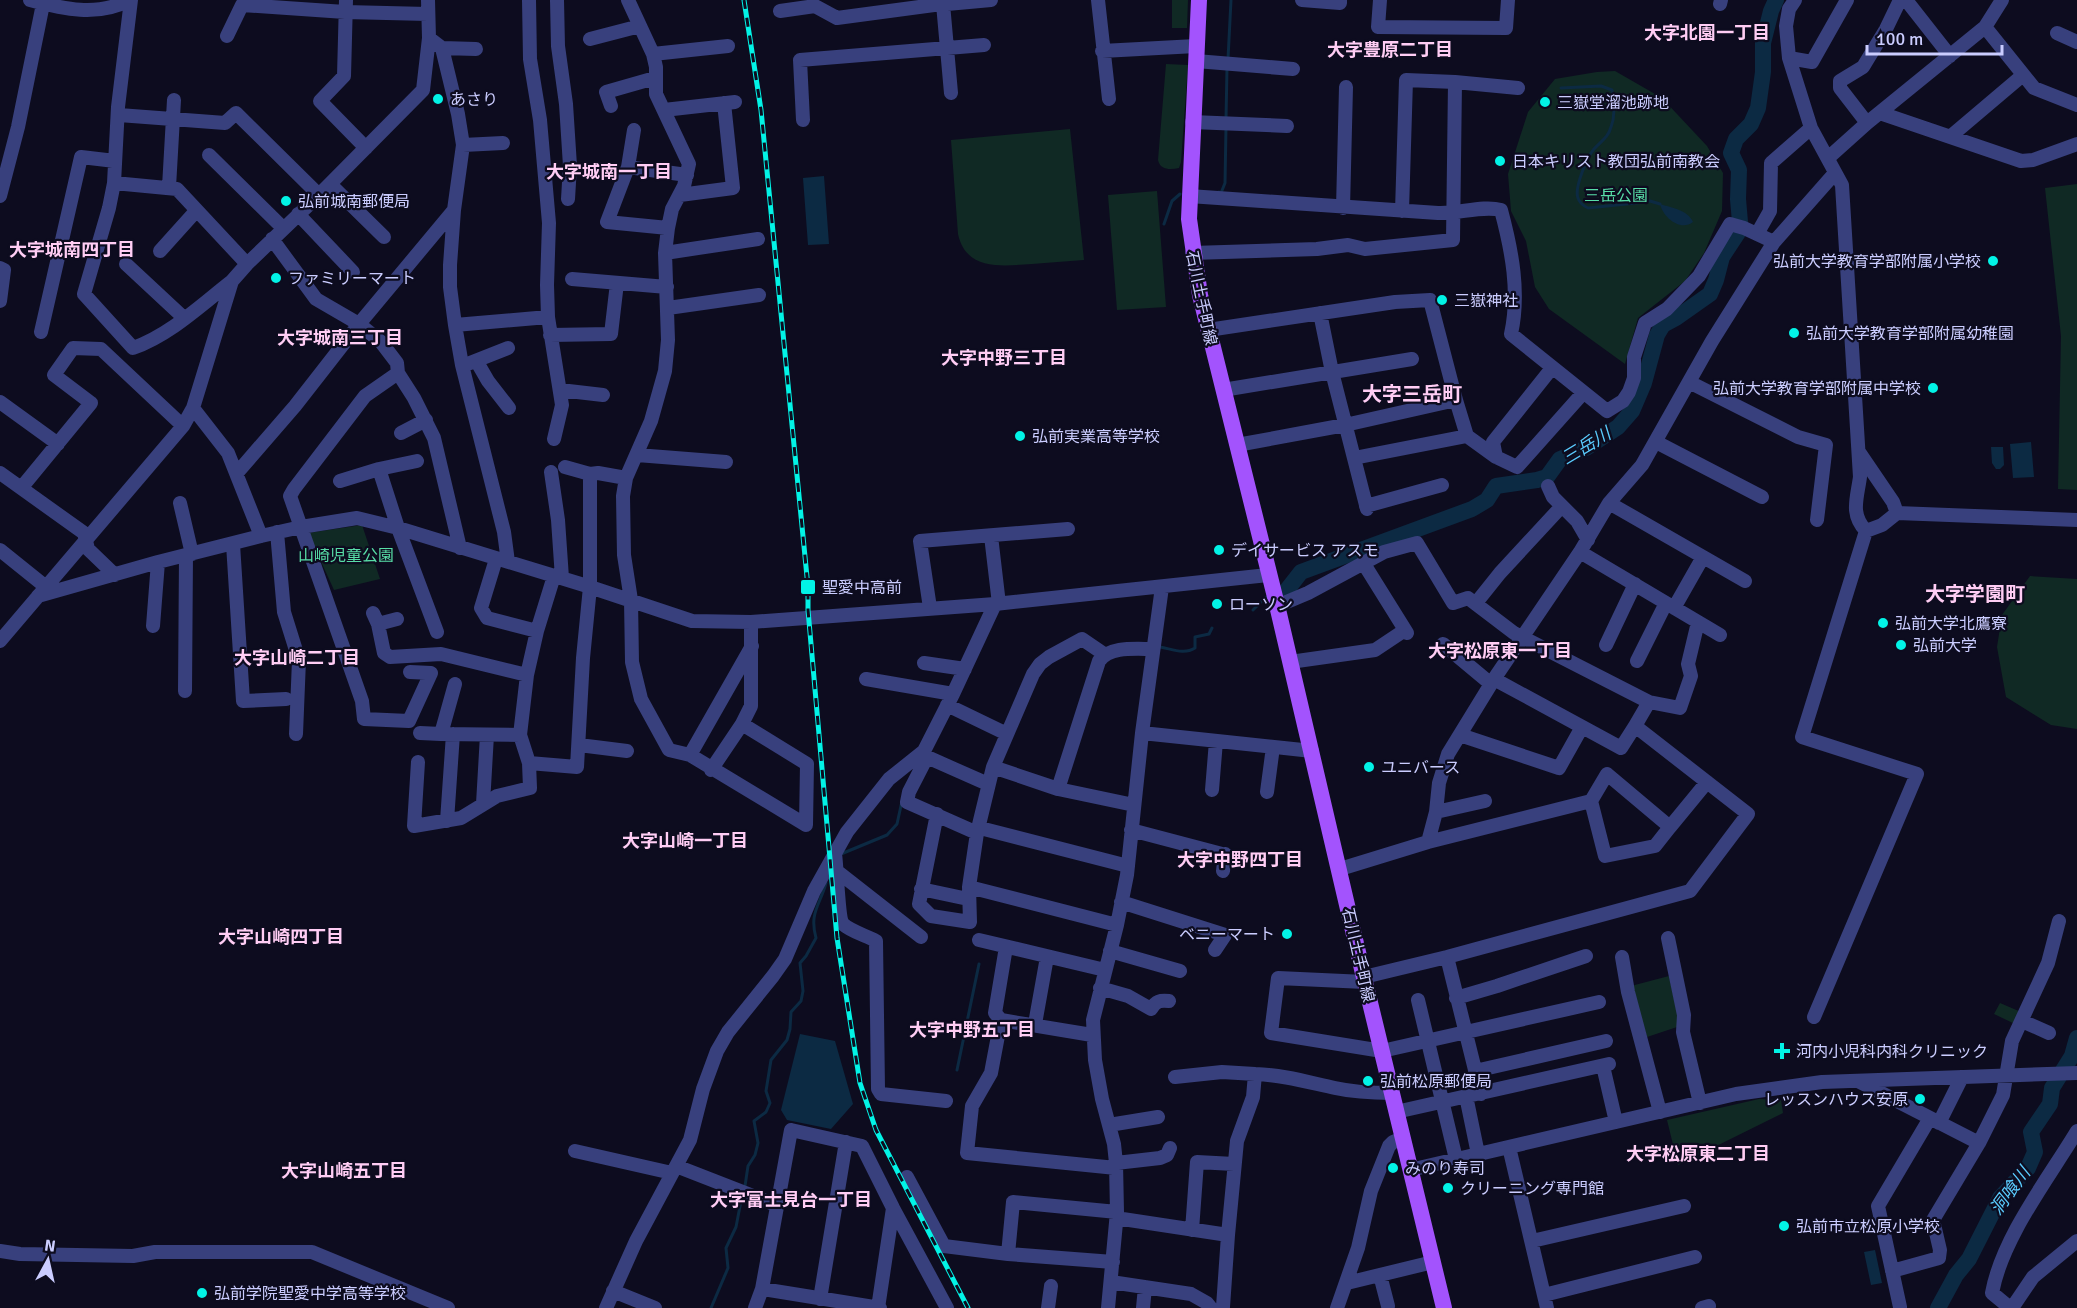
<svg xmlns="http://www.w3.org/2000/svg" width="2077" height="1308" font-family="Signika,'Noto Sans JP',sans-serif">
	<rect width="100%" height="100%" fill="#0d0c1f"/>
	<path fill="#102924" d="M 1172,0 L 1188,0 L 1187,28 L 1172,28 Z
		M 1166,64 L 1188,65 L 1181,162 L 1179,168 C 1170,170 1160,170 1158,160 Z
		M 1615,71 L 1662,98 L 1707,146 L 1723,173 L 1722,211 L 1704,253 L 1685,281 L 1638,318 L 1625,364 L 1549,309 L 1535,287 L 1526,241 L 1511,211 L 1508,174 L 1528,112 L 1555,79 L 1597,72 Z
		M 1070,129 L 1084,260 C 1066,261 1049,263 1032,264 C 1002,266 966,271 958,234 L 951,140 Z
		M 2077,184 L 2077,490 L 2058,489 L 2061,336 L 2045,188 Z
		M 1157,191 L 1166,307 L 1117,310 L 1108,195 Z
		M 362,525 L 380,579 L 334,590 L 308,533 Z
		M 2030,576 L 2077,579 L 2077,729 L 2051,725 L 2006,697 L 1997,647 L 2002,615 Z
		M 1669,976 L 1680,1026 L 1647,1037 L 1631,986 Z
		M 2000,1003 L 2021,1012 L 2015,1024 L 1994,1014 Z
		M 1759,1099 L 1781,1100 L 1783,1113 L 1678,1165 L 1667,1120 Z"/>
	<path fill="#0c2a43" d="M 824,176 L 829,244 L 808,245 L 803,178 Z
		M 1660,204 C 1672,208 1688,210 1693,222 C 1680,232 1663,217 1660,204 Z
		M 2031,442 L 2034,477 L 2013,478 L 2010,444 Z
		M 1991,447 L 2003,447 L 2004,465 L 2000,469 L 1996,469 L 1992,463 Z
		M 800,1034 L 835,1041 L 853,1104 L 831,1129 L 787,1120 L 781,1110 Z
		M 1875,1250 L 1882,1283 L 1871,1285 L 1864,1252 Z"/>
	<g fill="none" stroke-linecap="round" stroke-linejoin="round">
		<path stroke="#0c2a43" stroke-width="3" d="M 1228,59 L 1231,0
			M 1561,88 L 1601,86 L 1612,90 C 1613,102 1616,115 1611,127 C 1608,138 1601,141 1594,149 C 1587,157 1574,188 1578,198 C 1579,202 1584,206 1588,208 L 1636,203 L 1650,201 L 1660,204
			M 1226,119 L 1227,68
			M 1219,192 L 1221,193 L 1225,183 L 1226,127
			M 1164,224 L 1172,201 L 1180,194
			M 1253,610 L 1265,598 L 1270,597
			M 1160,647 C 1172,649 1184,655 1195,648 L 1195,637 L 1209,634 L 1212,628
			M 841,854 L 887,835 L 897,824 L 902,801
			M 957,1070 L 979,964
			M 745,1186 L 748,1166 L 755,1155 L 758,1143 L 754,1121 L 766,1112 L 770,1103 L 766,1091 L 771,1060 L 787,1040 L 790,1029 L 791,1012 L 801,1001 L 803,991 L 800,963 L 806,956 L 816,938 C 809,913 820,905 826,883
			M 711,1308 L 728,1268 L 726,1248 L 736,1227 L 741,1201"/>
		<path stroke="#0c2a43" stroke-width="16" d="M 1740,222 L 1738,199 L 1739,170 L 1731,153 L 1736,139 L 1751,124 L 1758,108 L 1763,72 L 1763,43 L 1771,11 L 1776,0
			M 1283,595 L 1301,572 L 1472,509 L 1487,500 L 1496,486 L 1537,480 L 1547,477 L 1560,459 L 1586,448 L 1618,427 L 1632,411 L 1644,383 L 1657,335 L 1663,325 L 1676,318 L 1710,294 L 1716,280 L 1722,257 L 1739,231
			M 1938,1308 L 1956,1275 L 1969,1259 L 2000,1198 L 2028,1168 L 2035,1152 L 2031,1132 L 2050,1104 L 2052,1088 L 2072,1056 L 2077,1038"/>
		<path stroke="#38407d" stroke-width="14" d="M 30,0 C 63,9 98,17 129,0
			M 131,0 L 118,107 L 114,183 L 109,208 L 84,294 L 133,348 C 170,335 201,305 232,281
			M 346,0 L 344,76 L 320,101 L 366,148
			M 529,0 L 530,59 L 540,120 L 549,223 L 547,285 L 548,317 L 562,405 L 554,439
			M 557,0 L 558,46 L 566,104 L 570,166 L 568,199
			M 628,0 L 653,54 L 656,67 L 656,94 L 689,164 L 684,186 L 672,209 L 668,228 L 665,253 L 668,340 L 665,371 L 651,421 L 626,478 L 623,496 L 624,555 L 631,600 L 632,662 L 641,699 L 669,750 L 690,755
			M 1098,0 L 1109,99
			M 1302,0 L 1340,3 L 1340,0
			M 1380,0 L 1378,27 L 1506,28 L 1508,0
			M 1795,0 L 1789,9 L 1786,26 L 1789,58 L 1811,128 L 1842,185 L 1860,477 C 1857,499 1850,514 1866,531
			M 1906,0 L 1950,56
			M 943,4 L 951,93
			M 1720,4 L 1721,0
			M 936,5 L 991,0
			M 780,11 L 815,6 L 837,18 L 934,5
			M 1985,27 L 2034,88 L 2077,105
			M 2057,33 L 2077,42
			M 227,36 L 242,5 L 345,12 L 428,14
			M 429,38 L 442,48 L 458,114 L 463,145 L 454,210 L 450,265 L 450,287 L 455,325 L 462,365 L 504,532 L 508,562
			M 590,39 L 640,26
			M 442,48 L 476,49
			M 1102,51 L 1196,46
			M 653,54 L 728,46
			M 1789,58 L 1812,62 L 1847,0
			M 1196,61 L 1293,69
			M 611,106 L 606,92 L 655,78
			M 664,110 L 735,102
			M 1880,113 L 2021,161 L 2033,160 L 2077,144
			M 119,115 L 225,123 L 236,113 L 319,195
			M 803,120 L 800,60 L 984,45
			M 1192,122 L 1287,126
			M 1867,123 L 1840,88 L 1840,81 L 1863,67 L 1886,29 L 1900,0
			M 634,130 L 628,167 L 607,222 L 668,228
			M 1951,136 L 2023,75
			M 463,145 L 503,143
			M 209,155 L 283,228
			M 1828,158 L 1867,123 L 1985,27 L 2002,0
			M 628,167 L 687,175
			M 114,183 L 177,189 L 247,264
			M 330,184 L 384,237
			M 169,187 L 174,100
			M 680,195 L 733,188 L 724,103
			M 0,196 L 18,127 L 43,4
			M 1189,196 C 1272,202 1355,208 1438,213 C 1458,214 1483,205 1501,210 C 1512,251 1520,293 1511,334 L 1607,411 L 1623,401 L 1629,392 L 1634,378 L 1634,357 L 1645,323 L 1667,309 L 1699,276 L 1730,224 L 1744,228 L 1774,242
			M 1343,208 L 1346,87
			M 1402,211 L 1406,80 L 1455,82
			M 298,214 L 353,272
			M 1757,234 L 1770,211 L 1771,163 L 1811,128
			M 272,239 L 316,299 L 359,324 L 381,342 L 397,363 L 398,373 L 414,398 L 434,438 L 460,548
			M 160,251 L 196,211
			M 665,253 L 758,239
			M 1192,253 L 1317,249 L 1348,245 L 1365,249 L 1453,240 L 1455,82 L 1518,88
			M 126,264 L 184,318
			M 0,268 L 4,270 L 0,301
			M 572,279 L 667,287
			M 668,308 L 759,295
			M 1320,313 L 1332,372 L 1367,509
			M 455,325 L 548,317
			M 1208,330 L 1395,302 L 1430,300 L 1456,400 L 1345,425 L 1237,445
			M 41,332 L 81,157 L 115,161
			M 550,335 L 611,334 L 617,283
			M 477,362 L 488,381 L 509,408
			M 470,363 L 508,348
			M 398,373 L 365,396 L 294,489 L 290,496 L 362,701 L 364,719 L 409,721 L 431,673 L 410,672
			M 1689,382 L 1798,437 L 1826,445 L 1817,520
			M 560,390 L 603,395
			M 1223,390 L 1412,359
			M 1456,400 L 1467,436 L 1496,457 L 1517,467 L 1583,393
			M 0,402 L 58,444
			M 193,408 L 228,453 L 261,536
			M 401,433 L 426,420
			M 1656,442 L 1762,497
			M 1859,452 L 1893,502 L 1897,513
			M 637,455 L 726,462
			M 1496,457 L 1493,442 L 1552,368
			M 1354,458 L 1467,436
			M 565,467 L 590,474
			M 379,469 L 398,528 L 437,632
			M 551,472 L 558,520 L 562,578
			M 0,473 L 84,533 L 88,549 L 115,575
			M 237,473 L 295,406 L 359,324 L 454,210
			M 340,481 L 379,469 L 417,461
			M 1548,486 L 1553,497 L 1577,521 L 1588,540
			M 22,487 L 91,403 L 54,375 L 73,348 L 101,349 L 183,426
			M 180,503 L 192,554
			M 1609,503 L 1745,581
			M 1366,506 L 1442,485
			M 1866,531 L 1882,525 L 1897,513 L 2077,520
			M 277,532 L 284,612 L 299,660 L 296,734
			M 991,536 L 999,604
			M 233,544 L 243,701 L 286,699
			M 0,550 L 46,587
			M 1580,552 L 1720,635
			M 496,559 L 481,608 L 487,618 L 537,631
			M 1364,564 L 1407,633
			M 38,596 L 158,562 L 261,536 L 301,527 L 357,518 L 398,528 L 584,585 L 692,621 L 751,622 L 995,604 L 1268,575
			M 1476,603 L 1500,573 L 1562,506
			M 1277,606 L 1308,593 L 1384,552 L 1417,543 L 1453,603 L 1468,598 L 1514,633 L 1649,702 L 1635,726 L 1748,814 L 1690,891 L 1447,957 L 1364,977
			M 930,608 L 920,541 L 1068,529
			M 1674,608 L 1703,557
			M 373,613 L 378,624 L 384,653 L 390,657 L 441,654 L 527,675
			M 378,624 L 397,619
			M 153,626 L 158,562
			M 0,641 L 183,426 L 193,408 L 232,281 L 247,264 L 319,195 L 423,90 L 429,38 L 428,0
			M 1443,644 L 1491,684
			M 1606,645 L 1635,584
			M 1104,654 L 1082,639 L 1049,657 L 1040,664 L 1033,674 L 993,767 L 1058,789 L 1134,805
			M 1637,661 L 1666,603
			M 1290,662 L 1375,650 L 1405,630
			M 924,663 L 965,669
			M 866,679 L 953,694
			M 1494,679 L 1621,748 L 1635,726
			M 455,684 L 441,734 L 520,735
			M 185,691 L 186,555
			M 1649,702 L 1680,708 L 1691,676 L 1688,664 L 1698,622
			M 947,705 L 1007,734
			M 742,724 L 807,764 L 806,825 L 690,755 L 752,646
			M 420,733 L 441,734
			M 1142,733 L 1312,751
			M 1460,735 L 1559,768 L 1582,727
			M 579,745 L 627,751
			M 924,751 L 927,757 L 909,792 L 907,802 L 977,833
			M 927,757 L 988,784
			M 418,762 L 414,826 L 461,818 L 497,796 L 530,788 L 529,763 L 520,735 L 527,675 L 537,631 L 554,576
			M 529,763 L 577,767 L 583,658 L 590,587 L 590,474 L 598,473 L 626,478
			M 711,770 L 742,724 L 751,706 L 751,622
			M 1607,774 L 1670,827 L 1655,846 L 1605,856 L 1591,801 Z
			M 1058,789 L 1099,661 C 1110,646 1135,649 1153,649
			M 1212,790 L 1216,741
			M 1267,792 L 1273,747
			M 483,804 L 487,735
			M 1436,812 L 1485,801
			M 937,814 L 919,904 L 931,916 L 970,922 L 969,887 L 977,833 L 993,767
			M 447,821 L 453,734
			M 1670,827 L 1707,782
			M 980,828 L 1128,866
			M 1131,830 L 1241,859
			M 1428,842 L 1591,801
			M 835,854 C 837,866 838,918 843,924 C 850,931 867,936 876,941 L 878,1089 L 881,1094 L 946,1101
			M 1340,869 L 1428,842 L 1436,812 L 1439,783 L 1448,754 L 1494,679 L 1580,552 L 1609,503 L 1642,465 L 1712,341 L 1774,242 L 1835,173
			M 1223,871 L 1225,854
			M 838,872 L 921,937
			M 969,887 L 1117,925
			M 921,889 L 968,899
			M 1121,902 L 1225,935 L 1215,950
			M 1668,938 L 1684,1015 L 1683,1032 L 1700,1103
			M 979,940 L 1105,970
			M 1110,951 L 1180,971
			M 1447,957 L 1481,1094
			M 1622,957 L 1628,992 L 1660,1112
			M 1365,982 L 1278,978 L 1271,1033 L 1382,1051 L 1599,1002
			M 1100,988 L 1128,996 L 1151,1009 C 1156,1001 1160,1000 1169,1001
			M 1456,998 L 1497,986 L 1586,956
			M 1418,1000 L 1456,1159
			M 1814,1017 L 1917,774 L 1802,737 L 1866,531
			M 1001,1020 L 995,1013 L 1006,947
			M 2022,1021 L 2049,1033
			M 1035,1024 L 1047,957
			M 1092,1035 L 1001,1020 L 991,1073 L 972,1106 L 967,1153 L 1116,1168
			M 1603,1066 L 1616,1122
			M 1475,1071 L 1606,1041
			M 1175,1077 L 1222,1072 L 1255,1074
			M 1858,1081 L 1979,1143
			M 1466,1096 L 1478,1154
			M 1396,1112 L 1609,1064
			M 1939,1123 L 1962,1077
			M 1109,1125 L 1158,1117
			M 1509,1147 L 1547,1308
			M 575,1151 L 672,1173
			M 1116,1163 L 1160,1158 L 1167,1155 L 1170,1148
			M 676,1166 L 776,1205
			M 1410,1170 L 1736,1094 L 1822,1082 L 2077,1073
			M 907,1177 L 944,1246 L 1008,1254
			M 1116,1218 L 1228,1235 L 1237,1141 L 1253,1097 L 1255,1074 C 1283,1075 1307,1082 1335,1088 C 1353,1092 1373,1093 1392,1093
			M 1192,1230 L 1197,1162 L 1234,1164
			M 1532,1241 L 1684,1206
			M 0,1251 L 20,1254 L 133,1256 L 155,1252 L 312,1252 L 448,1308
			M 1113,1262 L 1008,1254 L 1013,1202 L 1117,1212
			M 1892,1271 L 1939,1258 L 1940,1250 L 1933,1220 L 1979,1143 L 2003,1095 L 2012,1041 L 2048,963 L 2059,921
			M 1380,1275 L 1388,1306
			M 1111,1282 L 1191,1294 L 1207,1303 L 1211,1308
			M 1347,1283 L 1433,1262
			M 762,1289 L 880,1308
			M 613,1291 L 655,1308
			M 1544,1295 L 1695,1257
			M 820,1299 L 846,1142
			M 1223,1307 L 1228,1235
			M 1900,1307 L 1878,1206 L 1930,1118
			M 606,1308 L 636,1241 L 690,1140 L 703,1089 L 717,1051 L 728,1032 L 773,976 L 785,959 L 814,891 L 847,832 L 889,779 L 924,751 L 953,694 L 995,604
			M 755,1308 L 762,1289 L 791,1130 L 862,1146 L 893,1208 L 947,1308
			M 878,1308 L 893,1208
			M 1048,1308 L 1051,1286
			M 1108,1308 L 1117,1212 L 1116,1163 L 1114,1144 L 1102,1099 L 1095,1060 L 1093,1020 L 1117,925 L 1127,875 L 1142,733 L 1162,587
			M 1143,1308 L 1145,1287
			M 1337,1308 L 1358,1248 L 1371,1191 L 1389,1146 L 1393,1142 L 1403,1138
			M 1702,1308 L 1709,1306
			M 2010,1308 L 1992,1293 C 2002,1238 2048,1179 2077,1131
			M 2012,1308 L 2033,1277 L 2077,1241"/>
		<path stroke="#a353fd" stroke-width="16" d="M 1199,0 L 1189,219 L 1200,295 L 1276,601 L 1365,982 L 1444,1308"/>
		<defs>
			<path id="rail" d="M 744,0 L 761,110 L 808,587 L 808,610 L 837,938 L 860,1083 L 876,1130 L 968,1308"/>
		</defs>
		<use href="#rail" stroke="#02f3e6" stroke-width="5"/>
		<use href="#rail" stroke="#0d0c1f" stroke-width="3" stroke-dasharray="9" stroke-linecap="butt"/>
	</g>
	<g fill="#02f3e6" stroke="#0d0c1f" stroke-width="2">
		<circle cx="438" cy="99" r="6"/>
		<circle cx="1545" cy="102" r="6"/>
		<circle cx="1500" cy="161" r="6"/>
		<circle cx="286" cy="201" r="6"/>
		<circle cx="1993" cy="261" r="6"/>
		<circle cx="276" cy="278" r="6"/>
		<circle cx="1442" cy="300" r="6"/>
		<circle cx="1794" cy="333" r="6"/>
		<circle cx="1933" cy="388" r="6"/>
		<circle cx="1020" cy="436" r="6"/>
		<circle cx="1219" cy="550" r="6"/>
		<rect x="800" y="579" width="16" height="16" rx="3"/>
		<circle cx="1217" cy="604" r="6"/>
		<circle cx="1883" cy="623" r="6"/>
		<circle cx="1901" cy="645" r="6"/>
		<circle cx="1369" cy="767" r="6"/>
		<circle cx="1287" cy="934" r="6"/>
		<path d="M1779 1042h6v6h6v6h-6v6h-6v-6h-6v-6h6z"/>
		<circle cx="1368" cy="1081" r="6"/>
		<circle cx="1920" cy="1099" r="6"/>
		<circle cx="1393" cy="1168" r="6"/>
		<circle cx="1448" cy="1188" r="6"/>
		<circle cx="1784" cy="1226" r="6"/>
		<circle cx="202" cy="1293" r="6"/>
	</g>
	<g text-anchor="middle" stroke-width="4.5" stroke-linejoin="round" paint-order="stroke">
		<g font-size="16" fill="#cbcdff" stroke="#0d0c1f" text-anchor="start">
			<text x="450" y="105">あさり</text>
			<text x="1557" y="108">三嶽堂溜池跡地</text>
			<text x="1512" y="167">日本キリスト教団弘前南教会</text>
			<text x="298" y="207">弘前城南郵便局</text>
			<text x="1981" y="267" text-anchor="end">弘前大学教育学部附属小学校</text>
			<text x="288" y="284">ファミリーマート</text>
			<text x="1454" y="306">三嶽神社</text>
			<text x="1806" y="339">弘前大学教育学部附属幼稚園</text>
			<text x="1921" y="394" text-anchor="end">弘前大学教育学部附属中学校</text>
			<text x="1032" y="442">弘前実業高等学校</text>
			<text x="1231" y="556">デイサービス アスモ</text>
			<text x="822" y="593">聖愛中高前</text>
			<text x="1229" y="610">ローソン</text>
			<text x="1895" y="629">弘前大学北鷹寮</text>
			<text x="1913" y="651">弘前大学</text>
			<text x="1381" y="773">ユニバース</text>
			<text x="1275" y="940" text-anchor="end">ベニーマート</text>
			<text x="1796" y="1057">河内小児科内科クリニック</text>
			<text x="1380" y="1087">弘前松原郵便局</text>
			<text x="1908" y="1105" text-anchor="end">レッスンハウス安原</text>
			<text x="1405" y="1174">みのり寿司</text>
			<text x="1460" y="1194">クリーニング専門館</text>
			<text x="1796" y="1232">弘前市立松原小学校</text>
			<text x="214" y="1299">弘前学院聖愛中学高等学校</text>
		</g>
		<g font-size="16" fill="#58dda7" stroke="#0d0c1f">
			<text x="1616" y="201">三岳公園</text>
			<text x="346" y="561">山崎児童公園</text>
		</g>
		<g font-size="16" fill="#cbcdff" stroke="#0d0c1f">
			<text transform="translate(1202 298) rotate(78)" y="6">石川土手町線</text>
			<text transform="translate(1359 955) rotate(77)" y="6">石川土手町線</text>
		</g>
		<g font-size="18" font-weight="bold" fill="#ffcdf4" stroke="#0d0c1f">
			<text x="1707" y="39">大字北園一丁目</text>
			<text x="1390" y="56">大字豊原二丁目</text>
			<text x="609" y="178">大字城南一丁目</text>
			<text x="72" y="256">大字城南四丁目</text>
			<text x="340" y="344">大字城南三丁目</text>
			<text x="1004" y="364">大字中野三丁目</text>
			<text x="1500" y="657">大字松原東一丁目</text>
			<text x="297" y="664">大字山崎二丁目</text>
			<text x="685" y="847">大字山崎一丁目</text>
			<text x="1240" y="866">大字中野四丁目</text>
			<text x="281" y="943">大字山崎四丁目</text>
			<text x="972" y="1036">大字中野五丁目</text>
			<text x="1698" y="1160">大字松原東二丁目</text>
			<text x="344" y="1177">大字山崎五丁目</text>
			<text x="791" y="1206">大字富士見台一丁目</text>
		</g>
		<g font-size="18" font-style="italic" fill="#5acbfd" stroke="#0d0c1f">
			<text transform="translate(1586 446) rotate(-31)" y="6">三岳川</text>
			<text transform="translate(2010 1191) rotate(-54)" y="6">洞喰川</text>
		</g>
		<g font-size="20" font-weight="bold" fill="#ffcdf4" stroke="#0d0c1f">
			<text x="1412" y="401">大字三岳町</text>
			<text x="1975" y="601">大字学園町</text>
		</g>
	</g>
	<g transform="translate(48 1260) rotate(8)" stroke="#0d0c1f" stroke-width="4.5" paint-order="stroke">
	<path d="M0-4.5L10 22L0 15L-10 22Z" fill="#cbcdff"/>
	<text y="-9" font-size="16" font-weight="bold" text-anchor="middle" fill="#cbcdff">N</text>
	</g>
	<path d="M1867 45v9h135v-9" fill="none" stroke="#cbcdff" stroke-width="3"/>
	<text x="1876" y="45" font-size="18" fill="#cbcdff" stroke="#0d0c1f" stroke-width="4.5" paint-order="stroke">100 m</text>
</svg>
